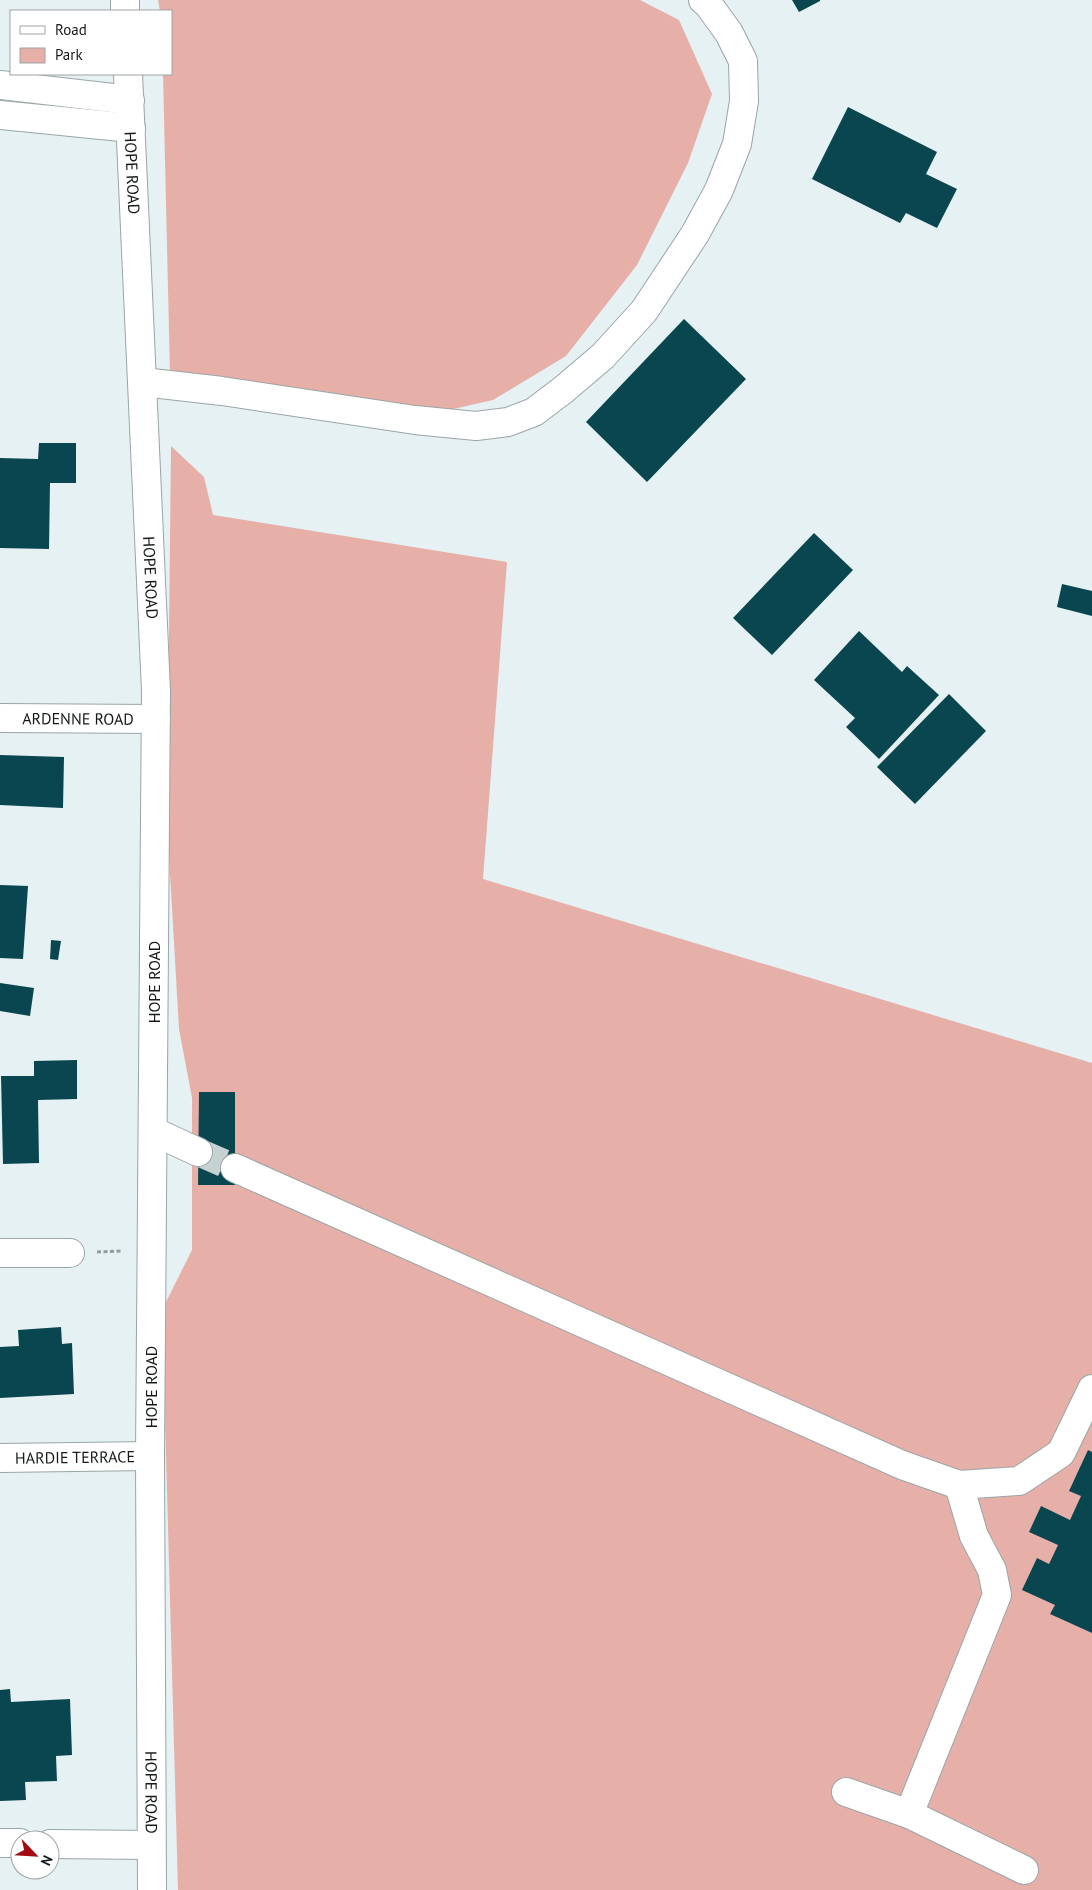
<svg xmlns="http://www.w3.org/2000/svg" width="1092" height="1890" font-family="'PT Sans',sans-serif">
	<rect width="100%" height="100%" fill="#e5f1f3"/>
	<path fill="#e6b0a9" d="M 158,0 L 640,0 L 679,20 L 712,94 L 688,163 L 637,265 L 566,356 L 493,400 L 440,412 L 170,374 L 163,74 L 171,74 L 171,11 L 160,11 Z
		M 171,446 L 204,477 L 213,515 L 507,562 L 483,879 L 1092,1063 L 1092,1890 L 178,1890 L 162,1310 L 192,1250 L 192,1098 L 179,1029 L 167,822 Z"/>
	<path fill="#0a464f" d="M 792,0 L 820,0 L 820,1 L 799,12 Z
		M 848,107 L 937,152 L 926,174 L 957,189 L 937,228 L 906,213 L 900,223 L 812,179 Z
		M 684,319 L 746,379 L 647,482 L 586,422 Z
		M 39,443 L 76,443 L 76,483 L 50,483 L 49,549 L 0,548 L 0,458 L 38,459 Z
		M 814,533 L 853,570 L 772,655 L 733,618 Z
		M 1062,584 L 1092,591 L 1092,616 L 1057,607 Z
		M 859,631 L 902,672 L 907,666 L 939,695 L 879,759 L 846,727 L 855,718 L 814,680 Z
		M 949,694 L 986,731 L 915,804 L 877,767 Z
		M 0,755 L 64,757 L 63,808 L 0,805 Z
		M 0,885 L 28,886 L 23,959 L 0,958 Z
		M 51,940 L 61,941 L 58,960 L 50,959 Z
		M 0,983 L 34,988 L 30,1016 L 0,1011 Z
		M 77,1060 L 77,1099 L 38,1100 L 39,1163 L 3,1164 L 1,1076 L 34,1076 L 34,1061 Z
		M 199,1092 L 235,1092 L 235,1185 L 198,1185 Z
		M 61,1327 L 62,1344 L 72,1343 L 74,1394 L 0,1398 L 0,1347 L 19,1346 L 18,1330 Z
		M 1088,1450 L 1092,1452 L 1092,1633 L 1050,1614 L 1055,1605 L 1022,1590 L 1037,1558 L 1049,1564 L 1058,1545 L 1029,1532 L 1041,1506 L 1070,1520 L 1081,1496 L 1069,1491 Z
		M 10,1689 L 11,1702 L 70,1699 L 72,1755 L 56,1756 L 57,1781 L 25,1782 L 26,1800 L 0,1801 L 0,1690 Z"/>
	<g fill="none" stroke-linecap="round" stroke-linejoin="round">
		<path stroke="#c6d1d2" stroke-width="28" stroke-dasharray="28 14" stroke-linecap="butt" d="M 198,1152 L 235,1168"/>
		<defs>
			<g id="minor">
				<path d="M 0,85 L 130,100"/>
				<path d="M 0,115 L 131,128"/>
				<path d="M 143,382 L 222,391 L 415,420 L 476,426 L 508,422 L 534,412 L 563,390 L 603,356 L 644,311 L 695,234 L 719,190 L 737,144 L 744,101 L 743,61 L 729,33 L 708,4 L 703,0"/>
				<path id="s1" d="M 0,718 L 156,719"/>
				<path d="M 153,1131 L 198,1152"/>
				<path d="M 235,1168 L 902,1465 L 959,1485 L 1019,1481 L 1061,1453 L 1092,1389"/>
				<path d="M 0,1253 L 70,1253"/>
				<path id="s2" d="M 0,1458 L 150,1456"/>
				<path d="M 959,1485 L 974,1536 L 992,1570 L 997,1595 L 909,1814 L 1024,1870"/>
				<path d="M 846,1792 L 909,1814"/>
				<path d="M 0,1843 L 20,1843"/>
				<path d="M 50,1844 L 151,1845"/>
			</g>
			<g id="major">
				<path d="M 125,0 L 125,11"/>
				<path id="s3" d="M 128,74 L 156,691 L 150,1456 L 152,1890"/>
			</g>
		</defs>
		<use href="#minor" stroke="#9aa5a7" stroke-width="30"/>
		<use href="#major" stroke="#9aa5a7" stroke-width="30"/>
		<path stroke="#939c9d" stroke-width="3" stroke-dasharray="4 2.5" stroke-linecap="butt" d="M 97,1252 L 123,1251"/>
		<use href="#minor" stroke="#fff" stroke-width="28"/>
		<use href="#major" stroke="#fff" stroke-width="28"/>
	</g>
	<g text-anchor="middle" stroke-width="5" stroke-linejoin="round" paint-order="stroke">
		<g font-size="16" fill="#15191a" stroke="#fff">
			<text dy="6" stroke="none"><textPath href="#s3" startOffset="99">HOPE ROAD</textPath></text>
			<text dy="6" stroke="none"><textPath href="#s3" startOffset="504">HOPE ROAD</textPath></text>
			<text dy="6" stroke="none"><textPath href="#s1" startOffset="78">ARDENNE ROAD</textPath></text>
			<text transform="translate(154 982) rotate(-90)" y="6">HOPE ROAD</text>
			<text transform="translate(151 1387) rotate(-90)" y="6">HOPE ROAD</text>
			<text dy="6" stroke="none"><textPath href="#s2" startOffset="75">HARDIE TERRACE</textPath></text>
			<text dy="6" stroke="none"><textPath href="#s3" startOffset="1719">HOPE ROAD</textPath></text>
		</g>
	</g>
	<rect x="10" y="10" width="162" height="65" fill="#ffffff" stroke="#a1a3a3"/>
	<rect x="20" y="26" width="25" height="8" fill="#ffffff" stroke="#a1a3a3"/>
	<text x="55" y="35" font-size="15" fill="#15191a">Road</text>
	<rect x="20" y="48" width="25" height="15" fill="#e6b0a9" stroke="#a1a3a3"/>
	<text x="55" y="60" font-size="15" fill="#15191a">Park</text>
	<g transform="translate(35 1855) rotate(115)"><circle r="24" fill="#ffffff" stroke="#a1a3a3"/>
	<path d="M0-4L9 19L0 12L-9 19Z" fill="#a30a12"/>
	<text y="-8" font-size="14" font-weight="bold" text-anchor="middle" fill="#15191a">N</text>
	</g>
</svg>
